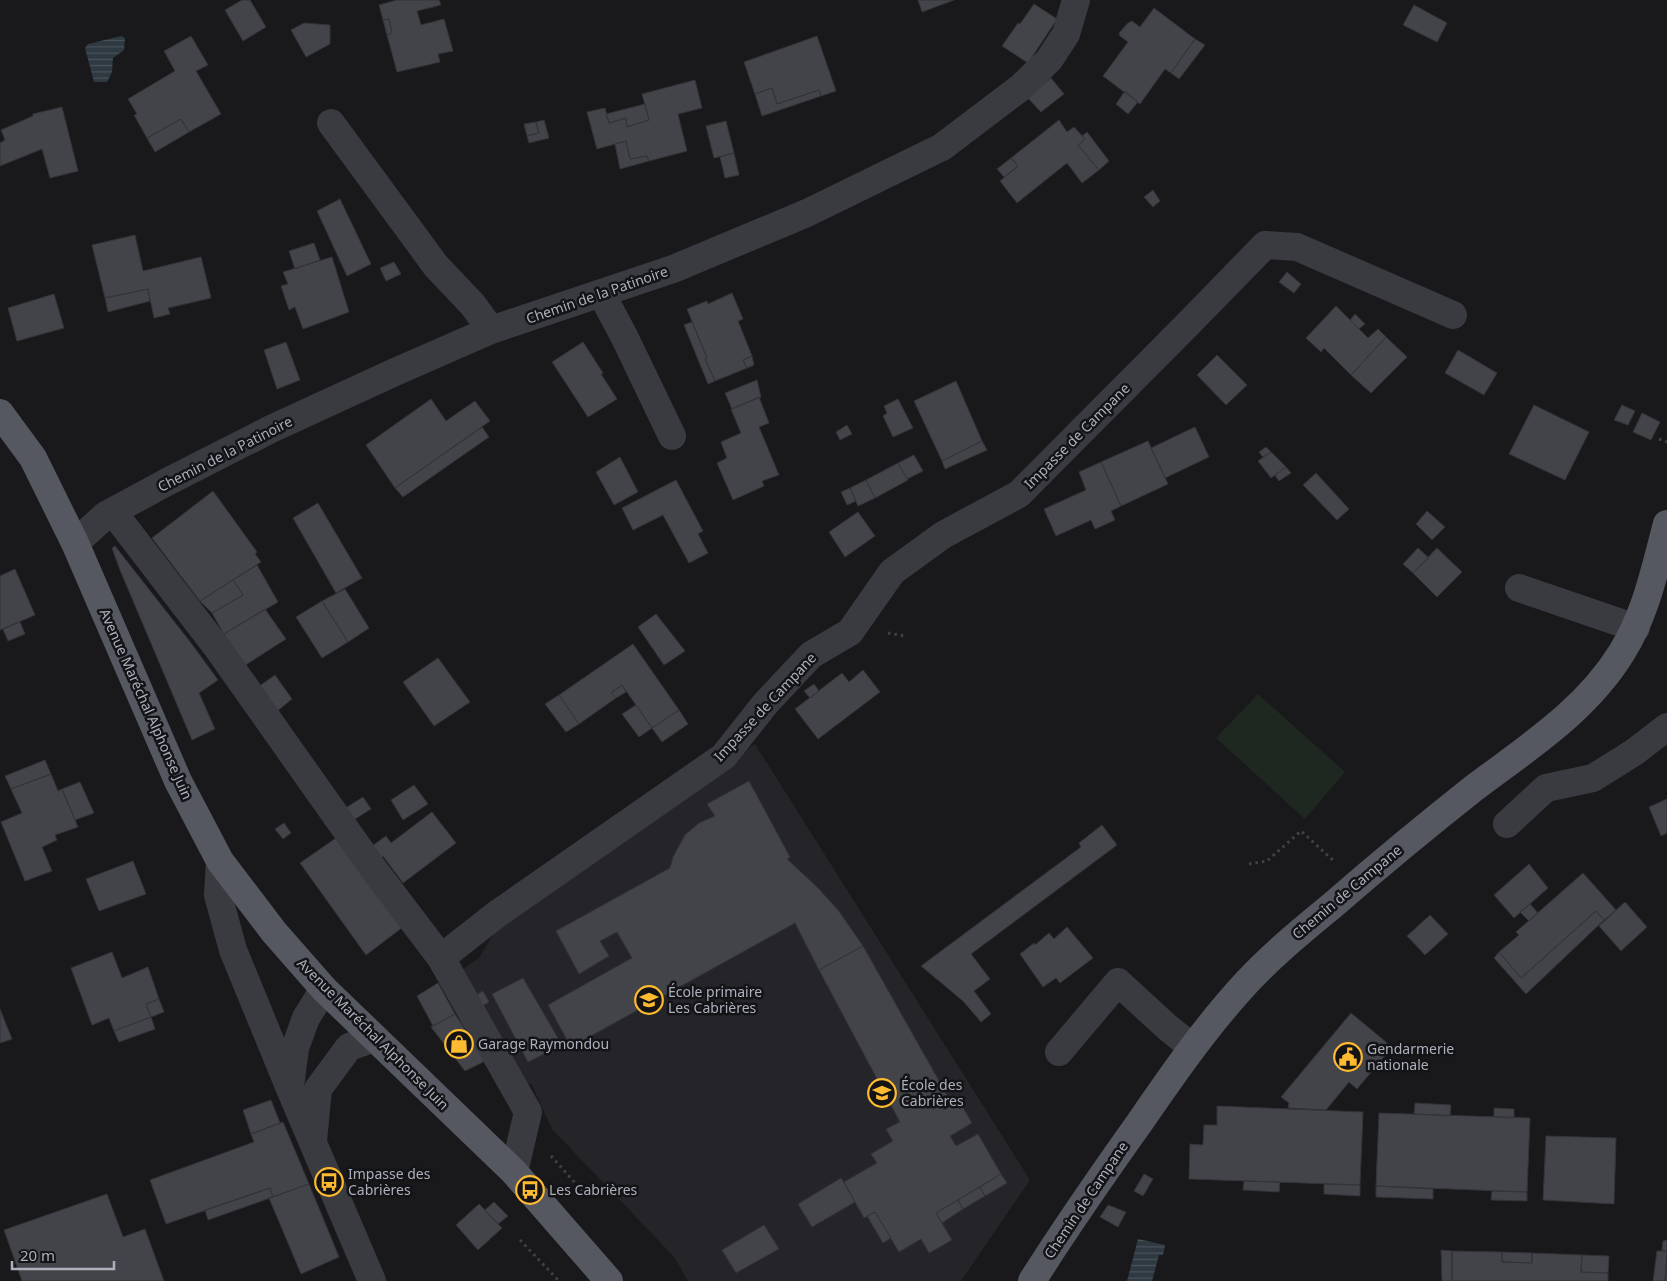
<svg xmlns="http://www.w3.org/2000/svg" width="1667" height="1281" font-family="'Noto Sans',sans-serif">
	<defs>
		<pattern id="water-rules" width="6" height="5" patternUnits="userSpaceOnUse" patternTransform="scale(1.25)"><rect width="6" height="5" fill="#2e3941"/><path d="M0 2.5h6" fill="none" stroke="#4a535a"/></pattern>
	</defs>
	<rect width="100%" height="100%" fill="#19191c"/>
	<path fill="#252529" d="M 755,744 L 1030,1180 L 961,1281 L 688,1281 L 674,1257 L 552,1129 L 532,1085 L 523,1080 L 463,969 L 479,958 L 502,920 Z"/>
	<path fill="#1f2820" d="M 1258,694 L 1345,772 L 1305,819 L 1216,738 Z"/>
	<path fill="url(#water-rules)" d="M 121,36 L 125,38 L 124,50 L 113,58 L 112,72 L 107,82 L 94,82 L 85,48 L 88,44 Z
		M 1138,1239 L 1165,1245 L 1163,1255 L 1159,1255 L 1152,1281 L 1127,1281 Z"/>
	<path fill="#434449" stroke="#333338" d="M 242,0 L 250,0 L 266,27 L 243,41 L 225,10 Z
		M 397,0 L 439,0 L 441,5 L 417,11 L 421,25 L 444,19 L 453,51 L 438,54 L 440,62 L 397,72 L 387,35 L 392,33 L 389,19 L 383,20 L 379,5 Z
		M 918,0 L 954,0 L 922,12 Z
		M 1034,4 L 1057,19 L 1028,63 L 1002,46 L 1018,23 L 1020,24 Z
		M 1414,5 L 1447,23 L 1437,42 L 1403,25 Z
		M 1154,8 L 1195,39 L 1171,73 L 1165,69 L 1140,104 L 1103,76 L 1128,42 L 1120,36 L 1119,33 L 1128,23 L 1132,21 L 1140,27 Z
		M 389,19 L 392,33 L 387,35 L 383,20 Z
		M 304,23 L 330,25 L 330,44 L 306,57 L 291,30 Z
		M 191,36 L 208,65 L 196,71 L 221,114 L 189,132 L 181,119 L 147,138 L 134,115 L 137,114 L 128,99 L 175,71 L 164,51 Z
		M 817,36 L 836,91 L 821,96 L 819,90 L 777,104 L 772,88 L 755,94 L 744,62 Z
		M 1195,39 L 1205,45 L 1179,79 L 1171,73 Z
		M 1051,78 L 1064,94 L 1041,112 L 1027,97 Z
		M 695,80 L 702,108 L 678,114 L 687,151 L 649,161 L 647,156 L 630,159 L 626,141 L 597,149 L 587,112 L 605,108 L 609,123 L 626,118 L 627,127 L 649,120 L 642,94 Z
		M 772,88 L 777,104 L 819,90 L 821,96 L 762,116 L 755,94 Z
		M 1125,91 L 1138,102 L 1128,114 L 1116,104 Z
		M 645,104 L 649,120 L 627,127 L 626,118 L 609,123 L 606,114 Z
		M 62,107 L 78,171 L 50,178 L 42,149 L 0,166 L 0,143 L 5,140 L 1,130 L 33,116 L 33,114 Z
		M 181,119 L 189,132 L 155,152 L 147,138 Z
		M 544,120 L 549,138 L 529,143 L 527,136 L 539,133 L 536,122 Z
		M 1059,120 L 1067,132 L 1074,127 L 1085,139 L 1078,145 L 1099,170 L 1082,183 L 1067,163 L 1017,203 L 1000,181 L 1018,166 L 1011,158 Z
		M 726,121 L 734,153 L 714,158 L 706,126 Z
		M 536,122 L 539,133 L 527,136 L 524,124 Z
		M 1087,132 L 1109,161 L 1099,170 L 1078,145 L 1085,139 L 1082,136 Z
		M 626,141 L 630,159 L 647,156 L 649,161 L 620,169 L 615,144 Z
		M 734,153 L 739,175 L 725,178 L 720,157 Z
		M 1011,158 L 1018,166 L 1004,177 L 997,169 Z
		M 1153,190 L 1160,201 L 1153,207 L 1144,197 Z
		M 340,199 L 371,264 L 347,276 L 317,211 Z
		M 135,235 L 143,271 L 201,257 L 211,298 L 168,308 L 170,314 L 154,318 L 148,289 L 105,298 L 92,245 Z
		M 314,243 L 320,260 L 295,269 L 289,251 Z
		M 332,257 L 349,312 L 303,329 L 295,307 L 289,310 L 281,286 L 288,284 L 283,272 Z
		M 394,262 L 401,274 L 386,281 L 380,268 Z
		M 1287,272 L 1301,284 L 1294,293 L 1279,282 Z
		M 148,289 L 150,301 L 108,312 L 105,298 Z
		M 732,293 L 743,319 L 738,321 L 752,356 L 743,360 L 747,368 L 715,381 L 705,359 L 707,358 L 687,309 L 707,301 L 708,304 Z
		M 54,294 L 64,328 L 17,341 L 8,308 Z
		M 1336,306 L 1368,338 L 1378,329 L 1386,337 L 1351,375 L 1324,348 L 1321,352 L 1306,338 Z
		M 1355,314 L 1365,324 L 1359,329 L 1350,320 Z
		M 692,322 L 707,358 L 705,359 L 715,381 L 708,384 L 684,325 Z
		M 1386,337 L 1407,357 L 1371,393 L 1351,375 Z
		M 286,342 L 300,380 L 277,389 L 264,350 Z
		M 583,342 L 603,373 L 601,374 L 617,399 L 588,417 L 552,362 Z
		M 1458,350 L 1497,373 L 1484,395 L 1445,373 Z
		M 1217,355 L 1247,385 L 1226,405 L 1197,375 Z
		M 752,356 L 754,365 L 747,368 L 743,360 Z
		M 757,380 L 761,397 L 732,409 L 725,393 Z
		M 956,381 L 982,441 L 942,461 L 914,401 Z
		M 759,397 L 769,423 L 759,427 L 779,475 L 762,481 L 764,486 L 733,500 L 717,463 L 727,458 L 721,442 L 741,433 L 731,409 Z
		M 431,399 L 446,421 L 475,401 L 490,421 L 395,488 L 366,445 Z
		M 898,399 L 913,428 L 893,437 L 883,416 L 887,413 L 884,406 Z
		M 1534,405 L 1589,432 L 1565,480 L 1509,454 Z
		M 1622,405 L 1635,411 L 1628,425 L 1614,420 Z
		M 1642,413 L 1660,422 L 1651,440 L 1633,432 Z
		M 847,425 L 852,434 L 840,440 L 836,432 Z
		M 482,427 L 489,437 L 403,497 L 395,488 Z
		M 1195,427 L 1209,457 L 1165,478 L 1151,448 Z
		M 982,441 L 987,450 L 945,469 L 942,461 Z
		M 1148,441 L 1168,484 L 1121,506 L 1101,462 Z
		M 1266,447 L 1271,452 L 1263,457 L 1259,452 Z
		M 1271,452 L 1286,467 L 1271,478 L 1258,461 Z
		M 914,455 L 923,471 L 907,479 L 898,463 Z
		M 620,457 L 638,492 L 614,505 L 596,472 Z
		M 1101,462 L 1121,506 L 1111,511 L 1115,520 L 1095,529 L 1091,520 L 1056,536 L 1044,509 L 1086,490 L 1079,472 Z
		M 898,463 L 908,480 L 875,498 L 866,480 Z
		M 1286,467 L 1291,473 L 1279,481 L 1275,475 Z
		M 1316,473 L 1349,509 L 1337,520 L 1303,485 Z
		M 676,480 L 703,531 L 698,534 L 708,553 L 689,563 L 663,515 L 633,530 L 622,508 Z
		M 866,480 L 875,498 L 858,506 L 850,488 Z
		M 850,488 L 856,501 L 847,505 L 841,492 Z
		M 213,491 L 257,552 L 255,554 L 261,562 L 200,601 L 152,538 Z
		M 318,503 L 362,578 L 336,593 L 293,518 Z
		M 1427,511 L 1445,527 L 1432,540 L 1416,524 Z
		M 858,512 L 875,536 L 845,557 L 829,532 Z
		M 115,546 L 191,643 L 218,680 L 199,693 L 215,729 L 192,740 L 120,570 L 112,548 Z
		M 1418,548 L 1429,558 L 1413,573 L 1403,564 Z
		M 1437,548 L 1462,572 L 1437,597 L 1413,573 Z
		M 257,565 L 278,602 L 224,634 L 212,613 L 243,595 L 233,580 Z
		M 15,569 L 35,615 L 0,630 L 0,576 Z
		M 233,580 L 243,595 L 212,613 L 200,601 Z
		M 345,589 L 369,628 L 348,642 L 322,601 Z
		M 322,601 L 348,642 L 322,658 L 296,617 Z
		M 265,609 L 286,639 L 244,666 L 224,634 Z
		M 656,614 L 685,651 L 664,665 L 638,627 Z
		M 20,622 L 25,634 L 8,641 L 3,629 Z
		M 633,644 L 679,710 L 652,728 L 622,685 L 611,693 L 616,698 L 579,724 L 559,695 Z
		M 438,658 L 470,702 L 434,726 L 403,682 Z
		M 863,670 L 880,692 L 818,739 L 795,709 L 842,673 L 849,682 Z
		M 275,675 L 292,699 L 276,712 L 258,687 Z
		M 814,684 L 819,691 L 810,698 L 804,691 Z
		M 622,685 L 626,692 L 616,698 L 611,693 Z
		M 559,695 L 579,724 L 566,732 L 545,704 Z
		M 636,705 L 652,728 L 639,737 L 622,714 Z
		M 679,710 L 688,724 L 662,742 L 652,728 Z
		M 45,760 L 51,774 L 11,789 L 5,776 Z
		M 51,774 L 58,791 L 62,789 L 78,827 L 55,835 L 57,840 L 42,847 L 52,871 L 25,881 L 1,822 L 22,813 L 11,789 Z
		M 749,781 L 790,857 L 787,859 L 818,888 L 838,910 L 863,946 L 819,970 L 795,923 L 571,1047 L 548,1005 L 632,958 L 617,932 L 600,941 L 609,956 L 579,974 L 556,931 L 670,868 L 673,857 L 685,835 L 699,823 L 715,816 L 707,804 Z
		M 80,782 L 94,813 L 75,820 L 62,789 Z
		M 414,785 L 428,804 L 403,820 L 391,800 Z
		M 363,797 L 371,809 L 352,821 L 344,809 Z
		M 1667,799 L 1667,833 L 1661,836 L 1649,807 Z
		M 432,812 L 456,843 L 403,883 L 383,856 L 380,858 L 372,846 L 386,836 L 391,843 Z
		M 284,823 L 291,833 L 283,839 L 275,829 Z
		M 1102,825 L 1117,845 L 971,954 L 990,979 L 974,991 L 991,1014 L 981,1022 L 963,1001 L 921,966 L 1081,847 L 1079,843 Z
		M 339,836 L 403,927 L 366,955 L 300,863 Z
		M 133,861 L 146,894 L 99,911 L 86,879 Z
		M 1529,864 L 1548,888 L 1514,918 L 1494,895 Z
		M 1583,873 L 1616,910 L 1604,920 L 1596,911 L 1521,978 L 1499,952 L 1519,935 L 1516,932 Z
		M 1625,902 L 1647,927 L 1621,951 L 1599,926 Z
		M 1530,904 L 1538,913 L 1529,921 L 1520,912 Z
		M 1596,911 L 1604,920 L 1526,994 L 1494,958 L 1499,952 L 1521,978 Z
		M 1430,915 L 1448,934 L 1425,955 L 1407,936 Z
		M 1067,927 L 1093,958 L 1060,983 L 1056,978 L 1043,987 L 1020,954 L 1034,943 L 1035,945 L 1049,933 L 1054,939 Z
		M 863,946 L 947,1095 L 939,1100 L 944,1110 L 959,1101 L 972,1123 L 950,1136 L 956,1146 L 978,1134 L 1001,1174 L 936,1213 L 952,1240 L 929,1253 L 921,1239 L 899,1252 L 875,1212 L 864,1218 L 844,1182 L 877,1163 L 871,1154 L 893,1141 L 886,1129 L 900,1122 L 819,970 Z
		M 112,952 L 122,978 L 148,967 L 159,999 L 146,1004 L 151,1017 L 114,1031 L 109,1018 L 92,1025 L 71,968 Z
		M 523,978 L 562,1045 L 528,1062 L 492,994 Z
		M 438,983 L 455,1014 L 433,1026 L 417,996 Z
		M 483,991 L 489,1002 L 482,1006 L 476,995 Z
		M 159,999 L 164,1012 L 151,1017 L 146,1004 Z
		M 0,1009 L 12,1039 L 0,1043 Z
		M 1351,1013 L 1392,1047 L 1357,1089 L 1349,1082 L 1326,1110 L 1288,1108 L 1289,1103 L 1281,1097 Z
		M 455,1014 L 485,1061 L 465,1071 L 431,1027 Z
		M 151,1017 L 155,1029 L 119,1042 L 114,1031 Z
		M 271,1100 L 280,1123 L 251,1134 L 243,1110 Z
		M 1415,1103 L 1451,1105 L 1450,1116 L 1414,1114 Z
		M 1217,1106 L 1363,1112 L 1360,1185 L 1189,1179 L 1190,1144 L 1203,1145 L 1204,1125 L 1217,1125 Z
		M 1494,1108 L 1514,1109 L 1514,1118 L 1494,1117 Z
		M 1379,1113 L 1530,1118 L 1527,1192 L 1376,1186 Z
		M 283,1122 L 309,1184 L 273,1197 L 270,1188 L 166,1224 L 150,1180 L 254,1142 L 251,1134 Z
		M 1546,1136 L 1616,1138 L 1614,1204 L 1543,1200 Z
		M 1001,1174 L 1007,1183 L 985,1196 L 980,1187 Z
		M 1144,1174 L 1153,1179 L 1143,1196 L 1134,1191 Z
		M 841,1178 L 855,1202 L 812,1227 L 798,1204 Z
		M 1244,1181 L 1280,1182 L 1279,1192 L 1243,1190 Z
		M 309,1184 L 339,1257 L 301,1274 L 269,1198 Z
		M 1324,1184 L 1360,1185 L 1360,1196 L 1324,1194 Z
		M 1376,1186 L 1433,1189 L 1433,1199 L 1376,1197 Z
		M 980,1187 L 985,1196 L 963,1209 L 958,1200 Z
		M 270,1188 L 273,1197 L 208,1220 L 205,1210 Z
		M 1492,1191 L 1527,1192 L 1527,1201 L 1491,1200 Z
		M 107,1194 L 123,1237 L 145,1229 L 164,1281 L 22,1281 L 4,1230 Z
		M 958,1200 L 963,1209 L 942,1223 L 936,1213 Z
		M 494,1202 L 508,1216 L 498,1224 L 485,1210 Z
		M 479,1204 L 502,1228 L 478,1250 L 456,1225 Z
		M 1108,1205 L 1126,1212 L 1118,1227 L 1100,1217 Z
		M 875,1212 L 891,1238 L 883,1243 L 867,1216 Z
		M 764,1225 L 779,1249 L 736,1273 L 722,1250 Z
		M 1667,1240 L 1667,1251 L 1662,1251 L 1663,1241 Z
		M 1441,1250 L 1452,1251 L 1452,1281 L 1442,1281 Z
		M 1452,1251 L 1502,1252 L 1502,1262 L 1532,1263 L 1532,1253 L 1582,1255 L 1581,1272 L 1608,1273 L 1608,1281 L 1452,1281 Z
		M 1657,1251 L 1667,1251 L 1665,1281 L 1653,1281 Z
		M 1502,1252 L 1532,1253 L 1532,1263 L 1502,1262 Z
		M 1582,1255 L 1609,1256 L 1608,1273 L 1581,1272 Z
		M 1667,1256 L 1667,1281 L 1665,1281 Z"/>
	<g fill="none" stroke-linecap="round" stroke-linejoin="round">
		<path stroke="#404248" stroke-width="3" stroke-dasharray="2.5 4" stroke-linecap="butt" d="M 1659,439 L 1667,442
			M 888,633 L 905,636
			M 1249,864 L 1267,861 L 1301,831 L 1335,862
			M 551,1156 L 586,1195
			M 520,1240 L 559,1281"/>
		<path stroke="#3a3b41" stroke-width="28" d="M 331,123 L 436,266 L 473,305 L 491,330
			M 601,293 L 624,336 L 672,436
			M 113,512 L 216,646 L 375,871 L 441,958 L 528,1112 L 514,1172
			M 75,543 L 106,515 L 167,482 L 271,429 L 395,372 L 491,330 L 673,269 L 807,213 L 942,147 L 1020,88 L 1049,60 L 1066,34 L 1076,0
			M 1519,588 L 1636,628
			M 1507,824 L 1546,788 L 1593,778 L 1633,753 L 1667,727
			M 220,861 L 218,895 L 233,950 L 290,1089 L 372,1281
			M 441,958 L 497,914 L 724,756 L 765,704 L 811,655 L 850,632 L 892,572 L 943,535 L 1019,494 L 1190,322 L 1265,245 L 1297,247 L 1453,315
			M 1059,1052 L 1118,982 L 1167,1027 L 1192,1047
			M 290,1087 L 295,1048 L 306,1018 L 324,989
			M 313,1141 L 318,1089 L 349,1047 L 375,1038"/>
		<path stroke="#565861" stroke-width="28" d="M 0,413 L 33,458 L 75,543 L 178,781 L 220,861 L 274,932 L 324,989 L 514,1172 L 609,1281
			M 1032,1281 C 1066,1227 1103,1174 1140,1122 C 1173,1074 1207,1025 1247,982 C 1274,953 1304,929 1334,904 C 1380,864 1426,826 1474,788 C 1527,748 1586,711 1622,652 C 1646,614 1655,568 1667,524"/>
	</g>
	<defs>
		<symbol id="school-ring" viewBox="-11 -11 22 22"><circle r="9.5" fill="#141417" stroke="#ffbb2f" stroke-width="1.5"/><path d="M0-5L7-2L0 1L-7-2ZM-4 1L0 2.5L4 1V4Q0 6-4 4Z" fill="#ffbb2f"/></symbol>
		<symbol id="shop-ring" viewBox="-11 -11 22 22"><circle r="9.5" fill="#141417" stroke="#ffbb2f" stroke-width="1.5"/><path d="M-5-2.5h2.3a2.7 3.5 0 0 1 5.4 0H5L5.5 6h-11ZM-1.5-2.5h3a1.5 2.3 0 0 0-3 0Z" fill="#ffbb2f"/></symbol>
		<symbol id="civic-ring" viewBox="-11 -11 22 22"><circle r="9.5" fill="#141417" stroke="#ffbb2f" stroke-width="1.5"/><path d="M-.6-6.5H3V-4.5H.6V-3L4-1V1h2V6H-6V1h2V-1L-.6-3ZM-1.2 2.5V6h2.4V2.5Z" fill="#ffbb2f"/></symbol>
		<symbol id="bus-ring" viewBox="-11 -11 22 22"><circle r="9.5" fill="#141417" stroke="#ffbb2f" stroke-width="1.5"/><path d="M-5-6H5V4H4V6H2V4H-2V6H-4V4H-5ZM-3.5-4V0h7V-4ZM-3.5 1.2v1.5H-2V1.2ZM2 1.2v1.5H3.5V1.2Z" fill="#ffbb2f"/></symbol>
	</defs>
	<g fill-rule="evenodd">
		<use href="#school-ring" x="633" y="984" width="32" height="32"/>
		<use href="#shop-ring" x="443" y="1028" width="32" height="32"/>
		<use href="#civic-ring" x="1332" y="1041" width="32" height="32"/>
		<use href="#school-ring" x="866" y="1077" width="32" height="32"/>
		<use href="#bus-ring" x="313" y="1166" width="32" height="32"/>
		<use href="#bus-ring" x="514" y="1174" width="32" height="32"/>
	</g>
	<g text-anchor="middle" stroke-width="5" stroke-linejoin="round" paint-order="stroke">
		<g font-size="14" fill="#abb0bc" stroke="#141417">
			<text transform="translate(597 295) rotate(-19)" y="5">Chemin de la Patinoire</text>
			<text transform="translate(1077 436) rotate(-45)" y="5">Impasse de Campane</text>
			<text transform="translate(225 454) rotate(-27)" y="5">Chemin de la Patinoire</text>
			<text transform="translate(146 704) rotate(66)" y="5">Avenue Maréchal Alphonse Juin</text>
			<text transform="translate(765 707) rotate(-47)" y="5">Impasse de Campane</text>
			<text transform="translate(1347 892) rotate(-40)" y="5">Chemin de Campane</text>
			<text transform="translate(373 1034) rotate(45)" y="5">Avenue Maréchal Alphonse Juin</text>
			<text transform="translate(1086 1200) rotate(-56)" y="5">Chemin de Campane</text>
		</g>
		<g font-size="14" fill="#abb0bc" stroke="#141417" text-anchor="start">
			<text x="668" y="997">École primaire<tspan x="668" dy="16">Les Cabrières</tspan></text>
			<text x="478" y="1049">Garage Raymondou</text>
			<text x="1367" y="1054">Gendarmerie<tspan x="1367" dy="16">nationale</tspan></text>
			<text x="901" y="1090">École des<tspan x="901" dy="16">Cabrières</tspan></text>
			<text x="348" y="1179">Impasse des<tspan x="348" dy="16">Cabrières</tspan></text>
			<text x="549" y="1195">Les Cabrières</text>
		</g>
	</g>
	<path d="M12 1261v8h102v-8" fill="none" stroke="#abb0bc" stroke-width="2.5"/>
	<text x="20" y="1261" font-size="15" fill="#abb0bc" stroke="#141417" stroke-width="4" paint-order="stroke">20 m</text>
</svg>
